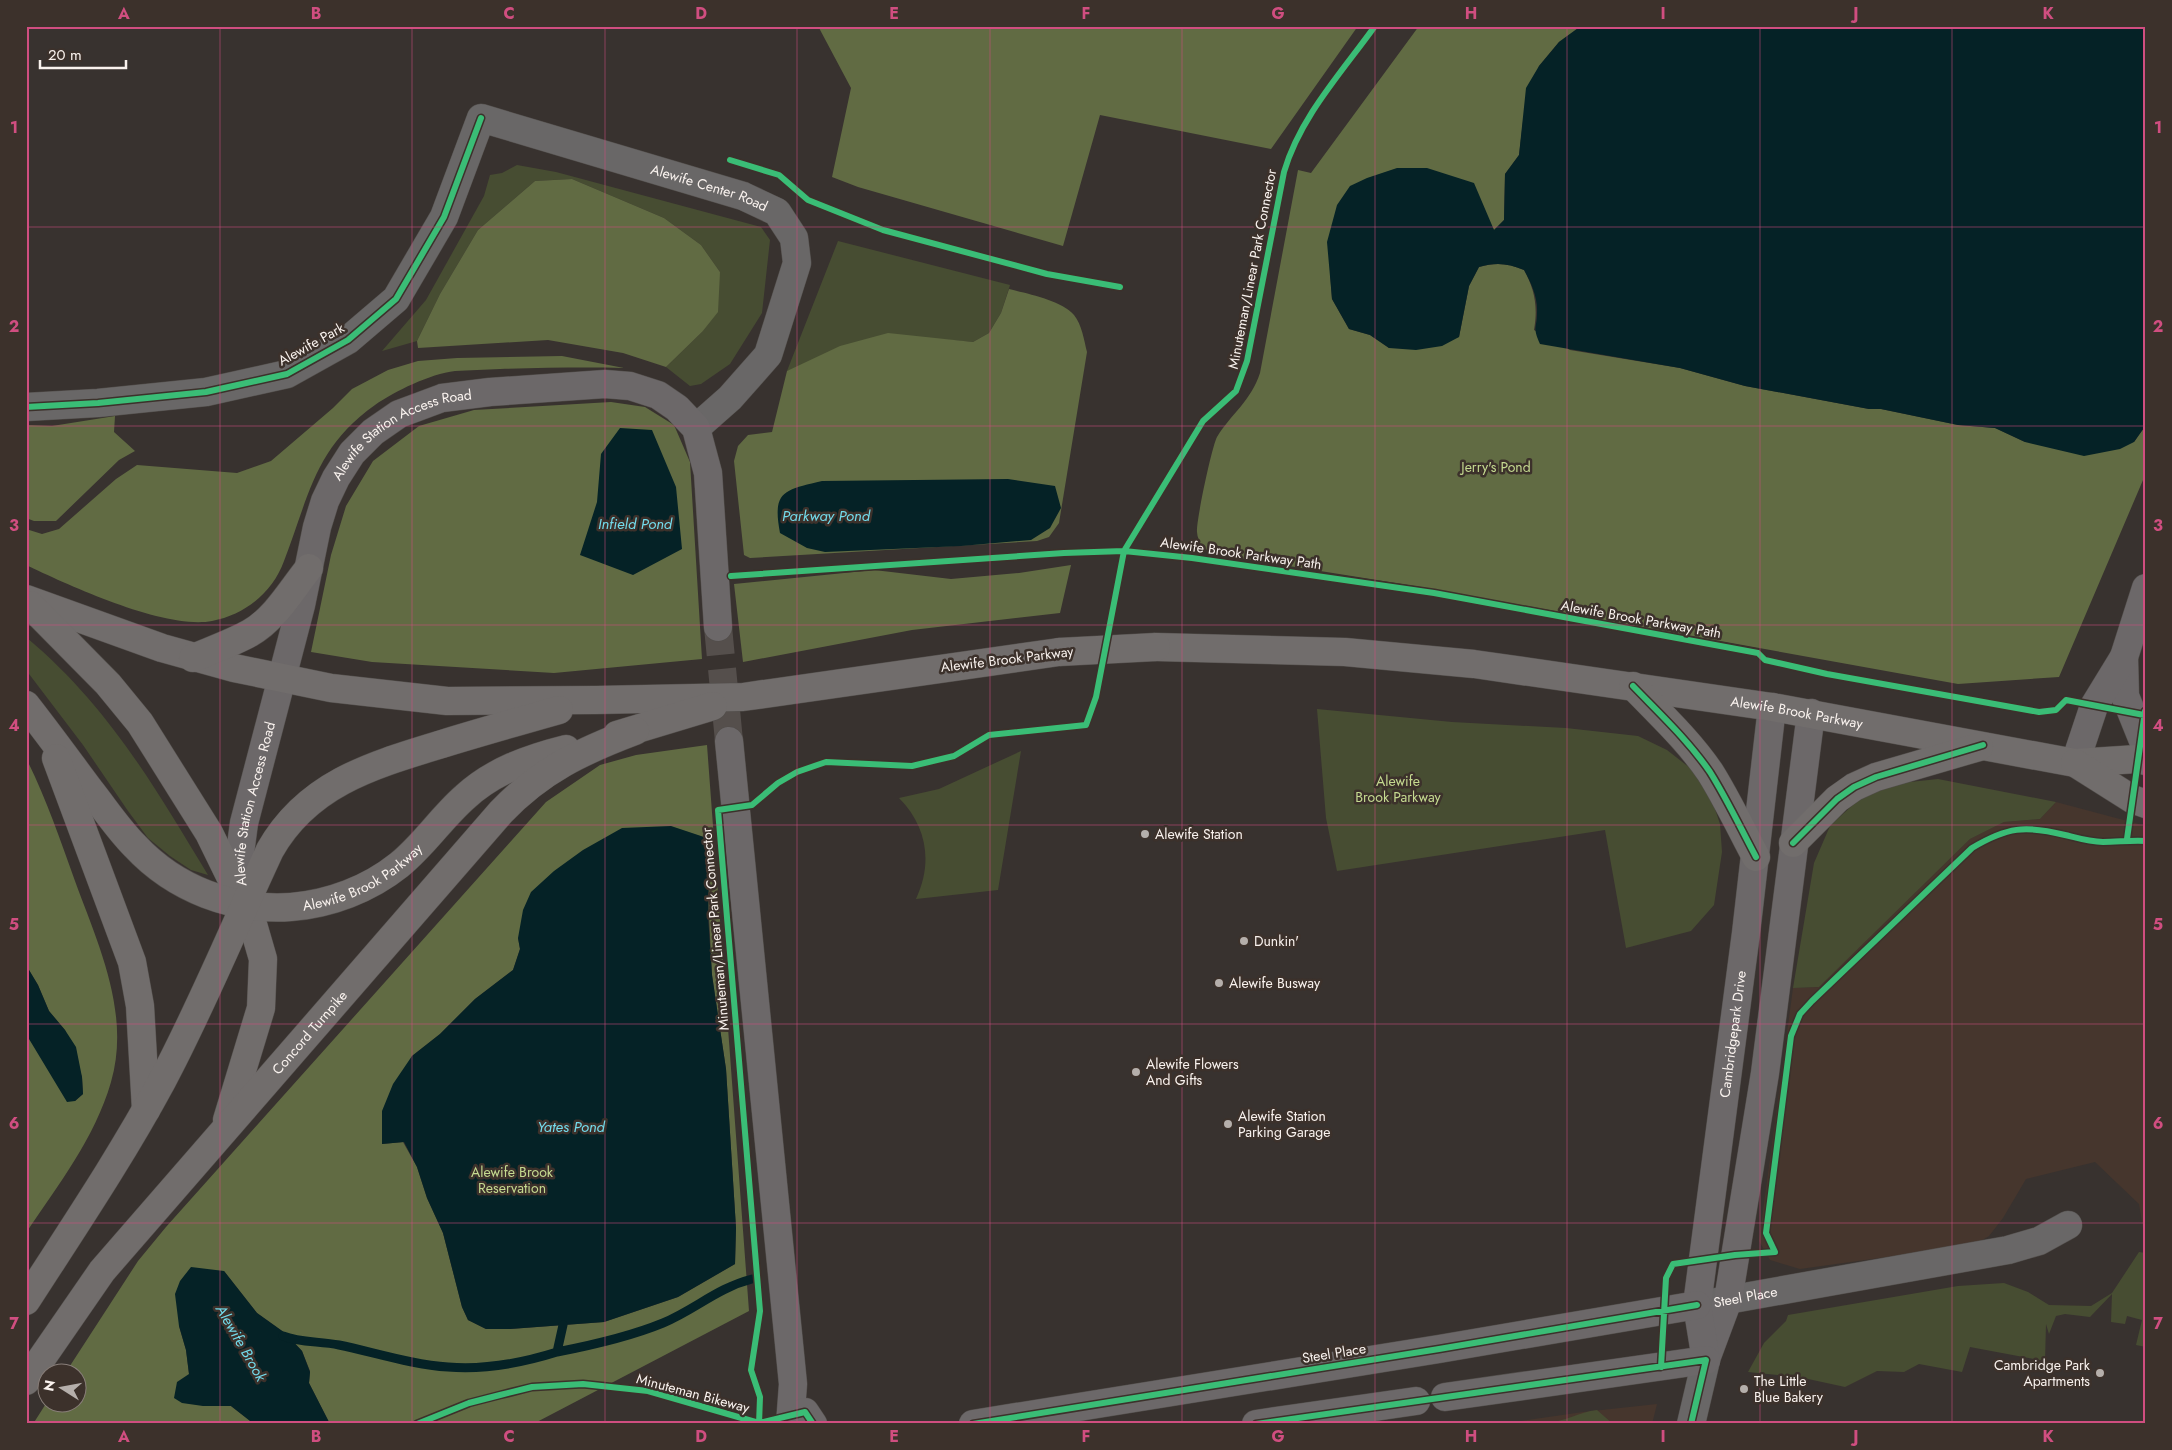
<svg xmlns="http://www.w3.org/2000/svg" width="2172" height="1450" font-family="Jost,sans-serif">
	<rect width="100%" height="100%" fill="#38322f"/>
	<path fill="#46362d" d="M 2056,802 L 2146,826 L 2146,1247 L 2139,1204 L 2095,1162 L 2026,1179 L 2003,1218 L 1989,1236 L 1974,1245 L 1800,1269 L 1770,1260 L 1759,1241 L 1793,988 L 1819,987 L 1970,839 L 2004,822 L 2040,819 Z
		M 1657,1404 L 1652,1424 L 1499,1424 L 1583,1412 Z"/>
	<path fill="#474d32" d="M 517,165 L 556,172 L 761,227 L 770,240 L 762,313 L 730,364 L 701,384 L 690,386 L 666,367 L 702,332 L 720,272 L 701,245 L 664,218 L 572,179 L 535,181 L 478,230 L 440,294 L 417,341 L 382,351 L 426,300 L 484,196 L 490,175 L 502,173 Z
		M 838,241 L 1010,285 L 1001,313 L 989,333 L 973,342 L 939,339 L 787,371 Z
		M 26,637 C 108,706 153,784 208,875 L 191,870 L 170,856 L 148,838 L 128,811 L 83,745 L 26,670 Z
		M 1317,709 L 1452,722 L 1566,728 L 1638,736 L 1667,750 L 1690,768 L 1712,800 L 1720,824 L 1722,852 L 1714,905 L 1691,931 L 1626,948 L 1605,830 L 1337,871 L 1326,818 Z
		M 1021,751 L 998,890 L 916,899 C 933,863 927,826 899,798 L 939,789 Z
		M 1938,779 L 2056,802 L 2040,819 L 2004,822 L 1970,839 L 1819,987 L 1793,988 L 1814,863 L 1830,826 L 1857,801 L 1891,784 Z
		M 2139,1252 L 2146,1253 L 2146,1347 L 2136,1345 L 2142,1320 L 2127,1316 L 2125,1324 L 2111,1322 L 2112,1294 L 2090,1317 L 2065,1314 L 2056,1316 L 2049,1334 L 2046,1324 L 2045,1361 L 1970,1347 L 1962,1372 L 1919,1364 L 1904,1372 L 1877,1371 L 1845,1387 L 1799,1377 L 1748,1372 L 1764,1343 L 1786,1321 L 1788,1315 L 1958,1286 L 2004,1283 L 2028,1292 L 2049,1305 L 2091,1306 L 2112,1293 Z
		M 1597,1410 L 1613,1424 L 1499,1424 C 1518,1420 1529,1424 1546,1423 C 1564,1422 1579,1412 1597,1410 Z"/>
	<path fill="#616b43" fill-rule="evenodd" d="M 818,26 L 1358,26 L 1271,149 L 1100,115 L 1063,246 L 858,187 L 832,177 L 851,88 Z
		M 1419,26 L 1581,26 L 1559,42 L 1539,66 L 1523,121 L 1519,155 L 1505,174 L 1504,220 L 1494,230 L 1490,223 L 1330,272 L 1332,299 L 1349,329 L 1370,335 L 1389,348 L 1459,337 L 1469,286 L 1479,267 C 1496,262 1508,263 1524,270 C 1535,290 1538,307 1534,330 L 1570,350 L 1680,368 L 1745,386 L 1869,409 L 1881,409 L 1958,425 L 1995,428 L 2025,442 L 2134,442 L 2146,425 L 2146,473 L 2059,677 L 1958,684 L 1427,588 L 1214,554 L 1202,547 C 1200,542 1197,537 1197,532 C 1196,521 1212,446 1217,437 C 1231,414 1251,401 1260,373 L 1298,170 L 1311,173 Z
		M 572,179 L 664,218 L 701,245 L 720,272 L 718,312 L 702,332 L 666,367 L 623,353 L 548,340 L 418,348 L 417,341 L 440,294 L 478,230 L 535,181 Z
		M 1009,289 C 1028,294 1061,300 1074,315 C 1082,325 1084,340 1087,352 L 1059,523 L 1049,537 L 1037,541 L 750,558 L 744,555 L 734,461 L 738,446 L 748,435 L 772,432 L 787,371 L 840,346 L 888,333 L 973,342 L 989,333 L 1001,313 Z
		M 562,356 L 624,368 C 582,367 541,368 500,369 C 485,370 469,370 455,371 C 430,374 395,391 375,405 C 314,448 309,497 284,561 C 273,592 245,615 212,621 C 166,630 70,586 26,565 L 26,529 L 42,534 L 59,529 L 116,479 L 137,465 L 237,473 L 271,461 L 333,408 L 352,389 L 388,370 L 418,361 L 457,358 Z
		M 611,402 L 645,407 L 674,425 L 690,462 L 702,659 L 554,673 L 372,662 L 311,652 L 331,555 L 346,506 L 373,461 L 419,426 L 474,410 Z
		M 115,416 L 114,432 L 135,451 L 119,460 L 56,521 L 34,521 L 26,518 L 26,425 L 52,426 Z
		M 1071,565 L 1060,613 L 912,630 L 743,662 L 734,584 L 874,570 L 951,579 L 1019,573 Z
		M 707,745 L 749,1311 L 533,1424 L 330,1424 L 309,1383 L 310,1371 L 302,1351 L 285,1333 L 257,1313 L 224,1271 L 179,1326 L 186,1350 L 189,1374 L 203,1406 L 231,1406 L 254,1424 L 33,1424 L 47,1402 L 78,1402 L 78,1372 L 66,1372 L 138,1261 L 166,1227 L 546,802 L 600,765 L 636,755 ZM 706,856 L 712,975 L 726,1069 L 736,1228 L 735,1264 L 678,1297 L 604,1322 L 510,1329 L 486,1329 L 468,1320 L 462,1307 L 443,1233 L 427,1198 L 417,1167 L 403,1142 L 382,1144 L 412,1056 L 440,1034 L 475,999 L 513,970 L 520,949 L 518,938 Z
		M 26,758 C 46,798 60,839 75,881 C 98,944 131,1013 111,1082 C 95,1138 58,1185 26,1233 L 26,1034 L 75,1101 L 83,1094 L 82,1077 L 65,1030 L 49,1011 L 38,985 L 26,965 Z"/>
	<path fill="#052226" d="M 1581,26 L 2146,26 L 2146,425 L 2134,442 L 2120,449 L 2084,456 L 2025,442 L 1995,428 L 1958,425 L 1881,409 L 1869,409 L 1745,386 L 1680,368 L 1540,344 C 1532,326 1537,329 1537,313 C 1538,297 1531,283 1524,270 C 1508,263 1495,262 1479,267 L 1469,286 L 1459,337 L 1442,346 L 1416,350 L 1389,348 L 1370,335 L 1349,329 L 1332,299 L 1327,242 L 1337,205 L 1350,186 L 1367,178 L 1397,168 L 1427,168 L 1474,183 L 1494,230 L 1504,220 L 1505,174 L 1519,155 L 1526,88 L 1539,66 L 1559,42 Z
		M 620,428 L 652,430 L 676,487 L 682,549 L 633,575 L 580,555 L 597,502 L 601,454 Z
		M 1008,479 L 1055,486 L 1061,508 L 1050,528 L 1031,540 L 961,546 L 825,552 L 807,548 L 780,533 C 772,491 784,490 822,481 Z
		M 671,826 L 704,837 L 709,881 L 708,916 L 712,975 L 726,1069 L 736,1228 L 735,1264 L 678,1297 L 604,1322 L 510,1329 L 486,1329 L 468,1320 L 462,1307 L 443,1233 L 427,1198 L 417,1167 L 404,1142 L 382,1144 L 382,1111 L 393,1084 L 412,1056 L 440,1034 L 475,999 L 513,970 L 520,949 L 518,938 L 523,910 L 531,892 L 554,871 L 583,850 L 622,828 Z
		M 26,965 L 38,985 L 49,1011 L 65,1030 L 76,1047 L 82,1077 L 83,1094 L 75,1101 L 67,1102 L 26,1034 Z
		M 191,1267 L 224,1271 L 257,1313 L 285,1333 L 302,1351 L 310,1372 L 309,1383 L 330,1424 L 254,1424 L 231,1406 L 203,1406 L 182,1403 L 174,1398 L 177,1382 L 189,1374 L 186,1350 L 179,1326 L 175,1294 L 180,1281 Z"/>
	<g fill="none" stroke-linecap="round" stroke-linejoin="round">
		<path stroke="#052226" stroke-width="9" d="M 283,1336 C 300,1343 320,1341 339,1345 C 373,1352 413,1365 448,1367 C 484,1370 522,1363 557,1352 L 563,1325
			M 557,1352 C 593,1345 629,1337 663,1323 C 696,1309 717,1288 752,1279"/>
		<path stroke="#554f4c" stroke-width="28" stroke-dasharray="28 14" stroke-linecap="butt" d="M 718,627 L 729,741"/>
		<defs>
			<g id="street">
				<path id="s1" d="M 26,407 L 98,403 L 206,392 L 287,374 L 348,340 L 396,299 L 444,217 L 481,118 L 743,196 L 777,212 L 794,238 L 797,263 L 768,355 L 730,398 L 696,428"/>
				<path id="s2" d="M 1705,1304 L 2008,1250 L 2039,1241 L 2068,1225"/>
				<path d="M 1691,1424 L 1706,1360"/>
			</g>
			<g id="secondary">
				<path d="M 2124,657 L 2125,696 L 2146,748"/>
				<path d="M 729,741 L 793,1384 L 790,1424"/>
				<path d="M 2075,763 L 2094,706 L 2124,657 L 2146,588"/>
				<path id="s3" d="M 243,902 L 239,861 L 244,823 L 301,605 L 317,527 L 325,501 L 336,478 L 352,453 L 373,432 L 399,414 L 442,398 L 490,392 L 605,384 L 630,386 L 658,395 L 677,408 L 696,428 L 701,447 L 708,473 L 718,627"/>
				<path d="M 1706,1359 L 1728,1300 L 1765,1073 L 1811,713"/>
				<path id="s4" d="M 1706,1360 L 1697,1305 L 1746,933 L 1772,707"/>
				<path d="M 1445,1397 L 1706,1360"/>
				<path d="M 805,1412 L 813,1424"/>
				<path d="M 973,1424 L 1439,1349 L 1697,1305"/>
				<path d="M 1256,1424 L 1416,1401"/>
			</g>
			<g id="highway">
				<path d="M 26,599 L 162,648 L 234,668 L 331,688 L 447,701 L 596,700 L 743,697 L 1059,652"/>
				<path d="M 30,605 L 108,684 L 140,723 L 209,833 L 252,921 L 263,959 L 261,1008 L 227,1120"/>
				<path id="s5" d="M 1156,647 L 1345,652 L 1474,664 L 1772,707 L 2075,763 L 2137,759 L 2146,761"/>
				<path d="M 193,658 C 212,650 232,643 250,633 C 275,619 291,590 309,568"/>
				<path d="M 1633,686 C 1660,714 1688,740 1710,772 C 1727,799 1741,829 1756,857"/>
				<path id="s6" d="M 26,705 C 48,733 69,762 90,790 C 105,809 118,829 135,846 C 175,889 233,911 291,907 C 330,904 369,889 399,865 C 424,845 441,818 465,797 C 493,771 530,758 566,749"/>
				<path d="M 617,735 L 713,706"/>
				<path d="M 56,758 L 132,962 L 140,1006 L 146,1110"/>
				<path d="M 2075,763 L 2132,799 L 2146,804"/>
				<path d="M 1793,843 L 1837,799 L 1854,787 L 1876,777 L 1979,747"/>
				<path d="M 26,1301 C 73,1228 121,1157 162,1081 C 202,1006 234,927 270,850 C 308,783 373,765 442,744 C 481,732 520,721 559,710"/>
				<path id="s7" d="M 26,1381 L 102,1271 L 501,812 C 541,770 582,751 635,731"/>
			</g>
		</defs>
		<use href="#street" stroke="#524e4b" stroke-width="29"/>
		<use href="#secondary" stroke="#524e4b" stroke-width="29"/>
		<use href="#highway" stroke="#524e4b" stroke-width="29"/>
		<use href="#street" stroke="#696767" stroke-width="28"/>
		<use href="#secondary" stroke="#6c6869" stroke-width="28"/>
		<use href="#highway" stroke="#716d6c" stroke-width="28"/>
		<defs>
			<path id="highway-bridge" d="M 1059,652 L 1156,647"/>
		</defs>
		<use href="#highway-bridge" stroke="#524e4b" stroke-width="29" stroke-linecap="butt"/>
		<use href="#highway-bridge" stroke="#716d6c" stroke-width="28"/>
		<defs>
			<path id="cycleway" d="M 730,160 L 779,175 L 808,200 L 883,230 L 1047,274 L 1120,287
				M 26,407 L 98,403 L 206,392 L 287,374 L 348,340 L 396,299 L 444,217 L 481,118
				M 731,576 L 1064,553 L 1124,551 L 1192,558 L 1434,593 L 1758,653 L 1765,660 L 1827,674 L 2039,712 L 2056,710 L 2066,700 L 2144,715
				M 1633,686 C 1660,714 1688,740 1710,772 C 1727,799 1741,829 1756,857
				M 2127,839 L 2145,711
				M 1793,843 L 1837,799 L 1854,787 L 1876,777 L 1983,745
				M 1661,1367 L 1666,1278 L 1673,1264 L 1735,1255 L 1775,1252 L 1766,1233 L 1791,1036 L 1800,1014 L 1812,1001 L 1972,848 C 2007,827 2025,825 2065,835 C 2077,838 2090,842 2103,842 C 2118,842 2131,840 2146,841
				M 417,1424 L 469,1403 L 500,1395 L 532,1387 L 583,1384 L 648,1391 L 759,1423 L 805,1412 L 813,1424
				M 759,1424 L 760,1397 L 751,1370 L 760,1311 L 718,810 L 752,805 L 778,783 L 797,772 L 826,762 L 912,766 L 954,756 L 989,735 L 1086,725 L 1096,697 L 1124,551 L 1203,421 L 1236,391 L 1247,361 L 1284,172 C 1300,117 1342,72 1375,26
				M 973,1424 L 1439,1349 L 1697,1305
				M 1256,1424 L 1706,1360 L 1691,1424"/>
		</defs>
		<use href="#cycleway" stroke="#3c312b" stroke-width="9"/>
		<use href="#cycleway" stroke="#3abd76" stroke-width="6"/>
	</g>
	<path fill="none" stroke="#d04e80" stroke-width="1" stroke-opacity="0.55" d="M 220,26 L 220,1424M 412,26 L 412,1424M 605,26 L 605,1424M 797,26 L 797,1424M 990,26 L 990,1424M 1182,26 L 1182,1424M 1375,26 L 1375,1424M 1567,26 L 1567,1424M 1760,26 L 1760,1424M 1952,26 L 1952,1424M 26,227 L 2146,227M 26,426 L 2146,426M 26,625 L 2146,625M 26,825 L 2146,825M 26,1024 L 2146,1024M 26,1223 L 2146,1223"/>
	<g fill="#b5afab" stroke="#3c312b" stroke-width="2">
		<circle cx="1145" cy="834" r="5"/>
		<circle cx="1244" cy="941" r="5"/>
		<circle cx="1219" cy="983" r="5"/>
		<circle cx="1136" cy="1072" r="5"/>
		<circle cx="1228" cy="1124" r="5"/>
		<circle cx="2100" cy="1373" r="5"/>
		<circle cx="1744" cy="1389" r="5"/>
	</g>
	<g text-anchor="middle" stroke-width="5" stroke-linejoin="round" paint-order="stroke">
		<g font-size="14" fill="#f9f2ee" stroke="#3c312b">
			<text dy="5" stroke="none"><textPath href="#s1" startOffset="836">Alewife Center Road</textPath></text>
			<text transform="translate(1252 269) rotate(-79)" y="5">Minuteman/Linear Park Connector</text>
			<text transform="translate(311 344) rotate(-29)" y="5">Alewife Park</text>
			<text dy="5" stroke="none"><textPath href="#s3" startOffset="520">Alewife Station Access Road</textPath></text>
			<text transform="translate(1241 553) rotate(8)" y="5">Alewife Brook Parkway Path</text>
			<text transform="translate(1641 619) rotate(10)" y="5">Alewife Brook Parkway Path</text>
			<text transform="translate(1007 659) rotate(-7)" y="5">Alewife Brook Parkway</text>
			<text dy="5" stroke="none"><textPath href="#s5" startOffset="645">Alewife Brook Parkway</textPath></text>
			<text dy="5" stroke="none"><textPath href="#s3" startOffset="100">Alewife Station Access Road</textPath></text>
			<text dy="5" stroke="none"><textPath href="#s6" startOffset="430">Alewife Brook Parkway</textPath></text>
			<text transform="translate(715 929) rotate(-95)" y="5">Minuteman/Linear Park Connector</text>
			<text dy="5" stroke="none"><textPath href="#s7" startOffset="450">Concord Turnpike</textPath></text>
			<text dy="5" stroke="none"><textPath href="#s4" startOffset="329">Cambridgepark Drive</textPath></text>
			<text dy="5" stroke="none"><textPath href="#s2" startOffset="41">Steel Place</textPath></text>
			<text transform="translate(1334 1353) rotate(-9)" y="5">Steel Place</text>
			<text transform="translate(693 1393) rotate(15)" y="5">Minuteman Bikeway</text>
		</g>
		<g font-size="14" fill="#c5da90" stroke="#3c312b">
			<text x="1496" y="472">Jerry's Pond</text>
			<text x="1398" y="786">Alewife<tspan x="1398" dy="16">Brook Parkway</tspan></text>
			<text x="512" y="1177">Alewife Brook<tspan x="512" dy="16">Reservation</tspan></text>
		</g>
		<g font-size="14" fill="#f9f2ee" stroke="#3c312b" text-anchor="start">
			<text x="1155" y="839">Alewife Station</text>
			<text x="1254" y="946">Dunkin'</text>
			<text x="1229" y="988">Alewife Busway</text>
			<text x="1146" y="1069">Alewife Flowers<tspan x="1146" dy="16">And Gifts</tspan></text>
			<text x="1238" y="1121">Alewife Station<tspan x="1238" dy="16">Parking Garage</tspan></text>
			<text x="2090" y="1370" text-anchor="end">Cambridge Park<tspan x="2090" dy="16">Apartments</tspan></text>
			<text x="1754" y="1386">The Little<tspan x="1754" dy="16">Blue Bakery</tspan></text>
		</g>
		<g font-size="15" font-style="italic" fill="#73dbeb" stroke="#3c312b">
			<text x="826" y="521">Parkway Pond</text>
			<text x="635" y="529">Infield Pond</text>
			<text x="571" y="1132">Yates Pond</text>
			<text transform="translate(241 1343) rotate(60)" y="5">Alewife Brook</text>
		</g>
	</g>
	<rect width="2172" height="1450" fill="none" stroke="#3c312b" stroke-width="55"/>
	<g transform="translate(62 1388) rotate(281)"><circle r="24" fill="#3c312b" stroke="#887e79"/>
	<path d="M0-4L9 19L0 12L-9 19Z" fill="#b5afab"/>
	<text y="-8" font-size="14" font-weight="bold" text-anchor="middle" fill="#f9f2ee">N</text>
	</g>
	<path d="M40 60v8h86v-8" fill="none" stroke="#f9f2ee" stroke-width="2.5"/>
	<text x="48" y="60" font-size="15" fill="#f9f2ee" stroke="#3c312b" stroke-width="4" paint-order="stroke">20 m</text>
	<rect x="28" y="28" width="2116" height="1394" fill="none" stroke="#d04e80" stroke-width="2"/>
	<g font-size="16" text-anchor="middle" font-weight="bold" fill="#d04e80">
		<text x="124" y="19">A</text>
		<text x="316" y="19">B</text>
		<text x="509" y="19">C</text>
		<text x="701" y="19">D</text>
		<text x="894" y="19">E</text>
		<text x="1086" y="19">F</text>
		<text x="1278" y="19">G</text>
		<text x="1471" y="19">H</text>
		<text x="1663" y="19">I</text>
		<text x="1856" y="19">J</text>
		<text x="2048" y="19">K</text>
		<text x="14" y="133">1</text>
		<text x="2158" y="133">1</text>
		<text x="14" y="332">2</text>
		<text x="2158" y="332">2</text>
		<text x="14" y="531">3</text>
		<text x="2158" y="531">3</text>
		<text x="14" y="731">4</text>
		<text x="2158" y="731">4</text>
		<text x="14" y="930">5</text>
		<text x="2158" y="930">5</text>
		<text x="14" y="1129">6</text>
		<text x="2158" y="1129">6</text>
		<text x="14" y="1329">7</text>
		<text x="2158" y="1329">7</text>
		<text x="124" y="1442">A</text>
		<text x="316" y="1442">B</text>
		<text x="509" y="1442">C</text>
		<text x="701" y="1442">D</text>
		<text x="894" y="1442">E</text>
		<text x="1086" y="1442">F</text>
		<text x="1278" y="1442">G</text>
		<text x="1471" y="1442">H</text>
		<text x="1663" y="1442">I</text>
		<text x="1856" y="1442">J</text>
		<text x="2048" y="1442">K</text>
	</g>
</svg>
